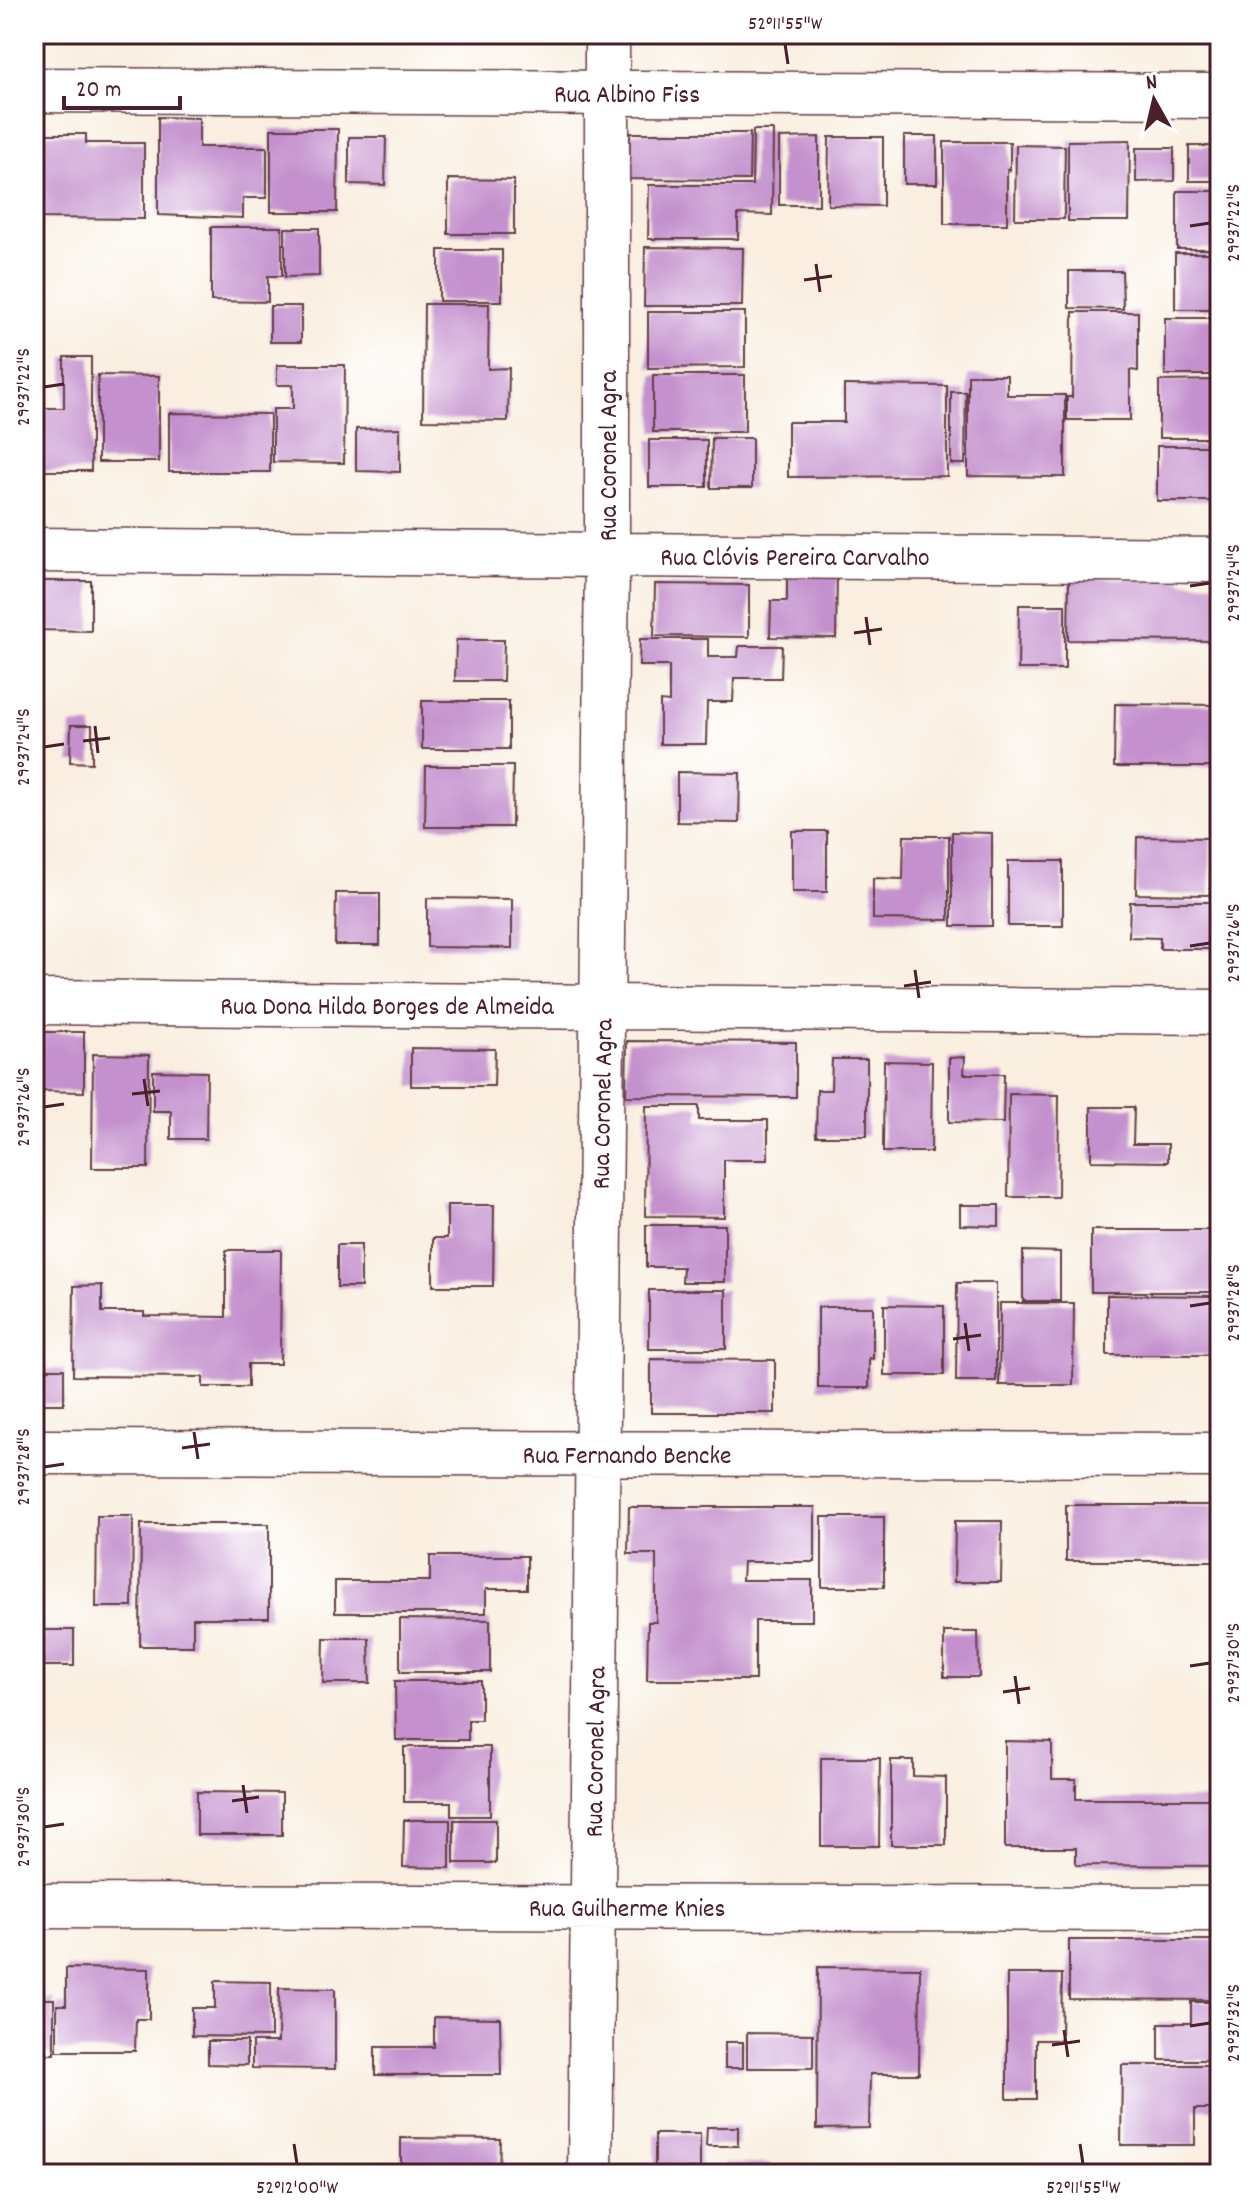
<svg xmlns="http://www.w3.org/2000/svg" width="1254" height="2208" font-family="Dekko,sans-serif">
	<rect width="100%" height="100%" fill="#fff"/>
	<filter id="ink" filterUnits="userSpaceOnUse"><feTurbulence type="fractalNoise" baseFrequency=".0125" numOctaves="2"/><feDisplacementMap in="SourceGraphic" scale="16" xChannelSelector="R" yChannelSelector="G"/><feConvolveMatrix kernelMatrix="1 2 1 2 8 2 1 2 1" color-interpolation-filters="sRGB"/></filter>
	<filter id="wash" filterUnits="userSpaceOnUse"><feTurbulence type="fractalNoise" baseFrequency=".006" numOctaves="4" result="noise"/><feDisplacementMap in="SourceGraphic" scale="32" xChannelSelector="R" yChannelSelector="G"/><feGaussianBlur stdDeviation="1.8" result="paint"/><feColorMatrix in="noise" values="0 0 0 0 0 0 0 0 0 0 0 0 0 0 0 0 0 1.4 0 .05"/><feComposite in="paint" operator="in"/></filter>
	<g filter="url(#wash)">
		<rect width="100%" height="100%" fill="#f9eedf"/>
		<g id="blocks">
			<path fill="#c491ce" d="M 158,117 L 199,118 L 199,147 L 267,147 L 267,198 L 243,198 L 243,218 L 158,215 Z
				M 271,129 L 338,129 L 337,212 L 271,212 Z
				M 753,130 L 773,130 L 772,215 L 738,214 L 738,239 L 648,239 L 649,185 L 752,185 Z
				M 630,133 L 750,133 L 749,180 L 629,179 Z
				M 37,134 L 86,134 L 86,143 L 144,143 L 144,219 L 37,218 Z
				M 904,136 L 937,136 L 937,184 L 904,184 Z
				M 349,137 L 386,137 L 385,185 L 349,184 Z
				M 819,137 L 819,205 L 779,205 L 779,138 Z
				M 829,137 L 883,137 L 883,206 L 828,205 Z
				M 1130,140 L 1129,221 L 1068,221 L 1068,141 Z
				M 944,142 L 1010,142 L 1010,170 L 1007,169 L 1007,224 L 944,224 Z
				M 1016,145 L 1065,146 L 1064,219 L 1015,219 Z
				M 1189,146 L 1220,146 L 1220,181 L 1189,181 Z
				M 1136,148 L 1174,148 L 1174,181 L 1136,182 Z
				M 448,179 L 514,180 L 514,234 L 448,234 Z
				M 1177,191 L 1220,191 L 1220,249 L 1177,249 Z
				M 211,227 L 282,227 L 282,276 L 268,276 L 268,302 L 211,301 Z
				M 285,228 L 319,228 L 319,276 L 285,277 Z
				M 645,247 L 743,248 L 742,306 L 644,306 Z
				M 439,250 L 502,250 L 502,301 L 439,301 Z
				M 1175,253 L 1220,253 L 1220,309 L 1175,309 Z
				M 1069,271 L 1122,271 L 1123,309 L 1069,308 Z
				M 424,304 L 489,304 L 488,369 L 509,368 L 508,421 L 423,420 Z
				M 270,306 L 301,306 L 301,342 L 270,342 Z
				M 648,312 L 745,312 L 745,367 L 648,368 Z
				M 1073,312 L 1138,312 L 1138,371 L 1130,370 L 1130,420 L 1067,420 L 1067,397 L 1072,397 Z
				M 1165,318 L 1220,318 L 1220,375 L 1165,375 Z
				M 64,357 L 91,357 L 91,471 L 38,471 L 38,408 L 64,408 Z
				M 277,365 L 345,365 L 344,463 L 273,462 L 273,409 L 293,409 L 293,385 L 277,385 Z
				M 98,375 L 159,376 L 159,462 L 98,462 Z
				M 653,375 L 745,375 L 745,432 L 653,432 Z
				M 968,375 L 1007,375 L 1007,395 L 1065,395 L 1065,477 L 968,476 Z
				M 1220,380 L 1220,438 L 1159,438 L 1159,381 Z
				M 844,385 L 947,386 L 947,476 L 788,477 L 788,422 L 844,422 Z
				M 951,392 L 966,392 L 965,464 L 951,464 Z
				M 169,413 L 270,414 L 270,472 L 169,472 Z
				M 400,428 L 400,472 L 356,471 L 356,429 Z
				M 712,438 L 752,438 L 752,488 L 711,488 Z
				M 649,440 L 707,440 L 707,487 L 649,487 Z
				M 1157,446 L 1220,446 L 1220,501 L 1157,501 Z
				M 787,575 L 837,575 L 836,638 L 770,637 L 771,601 L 787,601 Z
				M 1069,578 L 1182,579 L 1182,582 L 1220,583 L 1220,641 L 1068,640 Z
				M 34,581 L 91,581 L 91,631 L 34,630 Z
				M 655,584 L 749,585 L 749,637 L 654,636 Z
				M 1019,605 L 1065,605 L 1065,669 L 1018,669 Z
				M 640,639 L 708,639 L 708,657 L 738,657 L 739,646 L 782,646 L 781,678 L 734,678 L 733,702 L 707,702 L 706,744 L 660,744 L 660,701 L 669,702 L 669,666 L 639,666 Z
				M 456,640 L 504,640 L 503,681 L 455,681 Z
				M 422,701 L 509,701 L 509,749 L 422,749 Z
				M 1115,704 L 1220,705 L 1220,767 L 1114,767 Z
				M 71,725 L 92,725 L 92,763 L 70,762 Z
				M 426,766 L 513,766 L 512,827 L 425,827 Z
				M 677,772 L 740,773 L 739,823 L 677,822 Z
				M 792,831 L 827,831 L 827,892 L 792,892 Z
				M 952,832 L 992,833 L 992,926 L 952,926 Z
				M 904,836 L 949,836 L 949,920 L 873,919 L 873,878 L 903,879 Z
				M 1137,837 L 1211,838 L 1210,895 L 1136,894 Z
				M 1008,861 L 1063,861 L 1063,926 L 1008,926 Z
				M 336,893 L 380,893 L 380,945 L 335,945 Z
				M 427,898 L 512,899 L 512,948 L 427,947 Z
				M 1130,902 L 1220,902 L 1220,949 L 1160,949 L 1160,938 L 1129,937 Z
				M 34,1032 L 84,1032 L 84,1092 L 40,1091 L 40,1126 L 34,1126 Z
				M 627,1041 L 796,1042 L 796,1097 L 626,1096 Z
				M 411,1048 L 495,1049 L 494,1086 L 411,1086 Z
				M 93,1054 L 149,1055 L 148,1168 L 92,1168 Z
				M 965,1057 L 964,1074 L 1004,1074 L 1003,1123 L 949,1122 L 949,1058 Z
				M 832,1059 L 867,1059 L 867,1136 L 816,1136 L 817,1090 L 831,1090 Z
				M 884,1061 L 932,1062 L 931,1152 L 883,1152 Z
				M 153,1071 L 207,1072 L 206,1139 L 171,1139 L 171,1111 L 153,1111 Z
				M 1009,1094 L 1059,1095 L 1058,1197 L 1008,1197 Z
				M 646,1106 L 699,1106 L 699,1120 L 768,1120 L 768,1160 L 724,1160 L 724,1217 L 645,1216 Z
				M 1091,1107 L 1134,1107 L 1133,1144 L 1168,1144 L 1168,1162 L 1091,1161 Z
				M 447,1205 L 494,1205 L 493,1286 L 433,1286 L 433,1238 L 447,1238 Z
				M 960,1205 L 999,1205 L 999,1226 L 960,1225 Z
				M 646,1225 L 725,1225 L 725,1282 L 682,1282 L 683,1267 L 646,1267 Z
				M 1091,1230 L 1220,1230 L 1220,1292 L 1091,1292 Z
				M 337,1245 L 361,1245 L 361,1287 L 337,1287 Z
				M 226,1250 L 281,1250 L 280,1364 L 248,1364 L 248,1387 L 203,1387 L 203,1377 L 73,1376 L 74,1286 L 102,1285 L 102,1312 L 144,1312 L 144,1316 L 226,1317 Z
				M 1023,1251 L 1060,1252 L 1060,1301 L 1023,1301 Z
				M 957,1283 L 996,1283 L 996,1381 L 956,1381 Z
				M 649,1290 L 726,1290 L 726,1349 L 649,1349 Z
				M 1107,1295 L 1220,1296 L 1220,1355 L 1107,1355 Z
				M 1000,1303 L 1074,1303 L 1073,1385 L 999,1385 Z
				M 884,1305 L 944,1306 L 944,1375 L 884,1375 Z
				M 818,1307 L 873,1307 L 873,1359 L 869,1358 L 869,1388 L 818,1388 Z
				M 651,1359 L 775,1360 L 775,1413 L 651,1413 Z
				M 34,1369 L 64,1369 L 64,1404 L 34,1404 Z
				M 1066,1505 L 1220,1505 L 1220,1561 L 1066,1561 Z
				M 629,1507 L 815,1507 L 815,1562 L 743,1562 L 742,1580 L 812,1580 L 812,1621 L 755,1621 L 755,1680 L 647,1680 L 648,1622 L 656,1622 L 656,1554 L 628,1554 Z
				M 97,1516 L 133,1516 L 132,1607 L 96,1607 Z
				M 822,1517 L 884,1517 L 884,1587 L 822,1587 Z
				M 955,1521 L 1002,1521 L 1001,1582 L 954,1582 Z
				M 141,1524 L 269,1524 L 269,1618 L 193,1618 L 193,1646 L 140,1646 Z
				M 430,1556 L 527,1556 L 527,1589 L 486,1589 L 486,1613 L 335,1613 L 335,1581 L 430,1581 Z
				M 400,1619 L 490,1620 L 490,1672 L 400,1672 Z
				M 43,1630 L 74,1630 L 74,1666 L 43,1666 Z
				M 944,1632 L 978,1632 L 979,1677 L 944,1677 Z
				M 324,1638 L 369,1638 L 370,1683 L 323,1683 Z
				M 395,1681 L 481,1681 L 481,1720 L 468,1720 L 468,1740 L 396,1740 Z
				M 1005,1741 L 1052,1742 L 1052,1779 L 1076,1779 L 1076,1799 L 1220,1799 L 1220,1866 L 1076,1865 L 1076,1848 L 1005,1848 Z
				M 404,1747 L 490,1747 L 490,1816 L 451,1816 L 451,1802 L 404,1802 Z
				M 821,1758 L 880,1758 L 879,1846 L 821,1846 Z
				M 891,1760 L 913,1760 L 913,1776 L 946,1777 L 946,1845 L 891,1845 Z
				M 197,1792 L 282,1793 L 282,1835 L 197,1835 Z
				M 404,1820 L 450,1820 L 450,1868 L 403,1867 Z
				M 454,1820 L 496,1820 L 496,1863 L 454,1863 Z
				M 1069,1940 L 1220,1940 L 1220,2000 L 1069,1999 Z
				M 818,1967 L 920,1968 L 919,2074 L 870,2074 L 869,2128 L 817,2129 Z
				M 66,1968 L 149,1969 L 149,2019 L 136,2019 L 135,2051 L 57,2051 L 57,2005 L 66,2005 Z
				M 1007,1974 L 1062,1974 L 1061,2040 L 1036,2040 L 1036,2099 L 1007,2099 Z
				M 215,1981 L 271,1982 L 271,2037 L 192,2036 L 192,2008 L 215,2008 Z
				M 279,1988 L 335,1989 L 335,2069 L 252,2068 L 252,2042 L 278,2042 Z
				M 34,1999 L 54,1999 L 54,2054 L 34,2054 Z
				M 1191,2002 L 1220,2002 L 1220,2060 L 1159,2060 L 1159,2023 L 1191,2023 Z
				M 434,2017 L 500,2018 L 501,2075 L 375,2075 L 375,2047 L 434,2047 Z
				M 747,2033 L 813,2034 L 813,2068 L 747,2068 Z
				M 208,2041 L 247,2041 L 247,2065 L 208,2064 Z
				M 725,2042 L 743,2042 L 743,2068 L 725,2068 Z
				M 1122,2065 L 1217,2065 L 1217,2073 L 1220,2073 L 1220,2109 L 1195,2109 L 1195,2145 L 1121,2145 Z
				M 707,2127 L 738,2127 L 738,2146 L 706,2146 Z
				M 655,2134 L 700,2134 L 700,2169 L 655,2169 Z
				M 401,2138 L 500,2139 L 499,2174 L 401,2174 Z
				M 724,2164 L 772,2164 L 772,2174 L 724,2174 Z
				M 34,2171 L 70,2171 L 70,2174 L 34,2174 Z"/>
		</g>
	</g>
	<g filter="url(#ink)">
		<use href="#blocks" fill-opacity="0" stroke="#643e46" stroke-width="2"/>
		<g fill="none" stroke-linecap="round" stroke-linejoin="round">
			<defs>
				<path id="minor" d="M 34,90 L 1220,96
					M 34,550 L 1220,560
					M 34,1002 L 1220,1012
					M 34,1452 L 1220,1455
					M 34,1906 L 1220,1909
					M 590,2174 L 607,555 L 607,34"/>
			</defs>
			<use href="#minor" stroke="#643e46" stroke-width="47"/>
			<use href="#minor" stroke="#fff" stroke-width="44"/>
		</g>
	</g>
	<path fill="none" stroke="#4a1f2b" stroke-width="3" d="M 785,44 L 788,64M 1190,226 L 1210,223M 816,264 L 820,292M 804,280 L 832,276M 44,387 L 64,384M 1190,586 L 1210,583M 866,617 L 870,645M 854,633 L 882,629M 95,726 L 98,753M 83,741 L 110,738M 44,747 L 64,744M 1190,946 L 1210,943M 915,970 L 919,998M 904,986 L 931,982M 144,1079 L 148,1106M 132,1094 L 160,1091M 44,1107 L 64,1104M 1190,1306 L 1210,1303M 965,1323 L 969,1351M 953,1339 L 981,1335M 194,1432 L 198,1459M 182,1448 L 210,1444M 44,1467 L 64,1464M 1190,1666 L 1210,1663M 1015,1676 L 1019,1704M 1003,1692 L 1030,1688M 243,1785 L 247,1813M 232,1801 L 259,1797M 44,1827 L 64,1824M 1190,2026 L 1210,2023M 1064,2030 L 1068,2057M 1052,2045 L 1080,2041M 294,2144 L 297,2164M 1080,2144 L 1083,2164"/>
	<g text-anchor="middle" stroke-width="7" stroke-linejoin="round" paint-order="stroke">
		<g font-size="26" fill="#4a1f2b" stroke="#fff">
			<text x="627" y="102">Rua Albino Fiss</text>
			<text transform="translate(607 456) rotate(-90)" y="9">Rua Coronel Agra</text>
			<text x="795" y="565">Rua Clóvis Pereira Carvalho</text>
			<text x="387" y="1014">Rua Dona Hilda Borges de Almeida</text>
			<text transform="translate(601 1104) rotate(-89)" y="9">Rua Coronel Agra</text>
			<text x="627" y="1463">Rua Fernando Bencke</text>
			<text transform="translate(594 1752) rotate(-89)" y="9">Rua Coronel Agra</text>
			<text x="627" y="1916">Rua Guilherme Knies</text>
		</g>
	</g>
	<rect width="1254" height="2208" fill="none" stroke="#fff" stroke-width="88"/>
	<g transform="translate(1154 100) rotate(352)" stroke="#ffffff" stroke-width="6" paint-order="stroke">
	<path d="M0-6L14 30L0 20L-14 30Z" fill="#4a1f2b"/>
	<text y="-12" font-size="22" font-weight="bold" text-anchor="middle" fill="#4a1f2b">N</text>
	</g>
	<path d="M64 96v12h116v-12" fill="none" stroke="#4a1f2b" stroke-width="4"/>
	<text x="76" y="96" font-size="24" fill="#4a1f2b" stroke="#ffffff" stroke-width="6" paint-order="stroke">20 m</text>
	<rect x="44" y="44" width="1166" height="2120" fill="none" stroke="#4a1f2b" stroke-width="3"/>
	<g font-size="20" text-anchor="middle" fill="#4a1f2b">
		<text x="785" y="29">52°11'55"W</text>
		<text transform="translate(1232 223) rotate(-90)" y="7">29°37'22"S</text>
		<text transform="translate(22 387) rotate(-90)" y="7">29°37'22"S</text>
		<text transform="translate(1232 583) rotate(-90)" y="7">29°37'24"S</text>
		<text transform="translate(22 747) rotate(-90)" y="7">29°37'24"S</text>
		<text transform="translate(1232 943) rotate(-90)" y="7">29°37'26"S</text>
		<text transform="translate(22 1107) rotate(-90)" y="7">29°37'26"S</text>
		<text transform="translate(1232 1303) rotate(-90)" y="7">29°37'28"S</text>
		<text transform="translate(22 1467) rotate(-90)" y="7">29°37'28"S</text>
		<text transform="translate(1232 1663) rotate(-90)" y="7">29°37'30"S</text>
		<text transform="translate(22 1827) rotate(-90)" y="7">29°37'30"S</text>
		<text transform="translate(1232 2023) rotate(-90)" y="7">29°37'32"S</text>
		<text x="297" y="2193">52°12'00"W</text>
		<text x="1083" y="2193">52°11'55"W</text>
	</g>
</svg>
